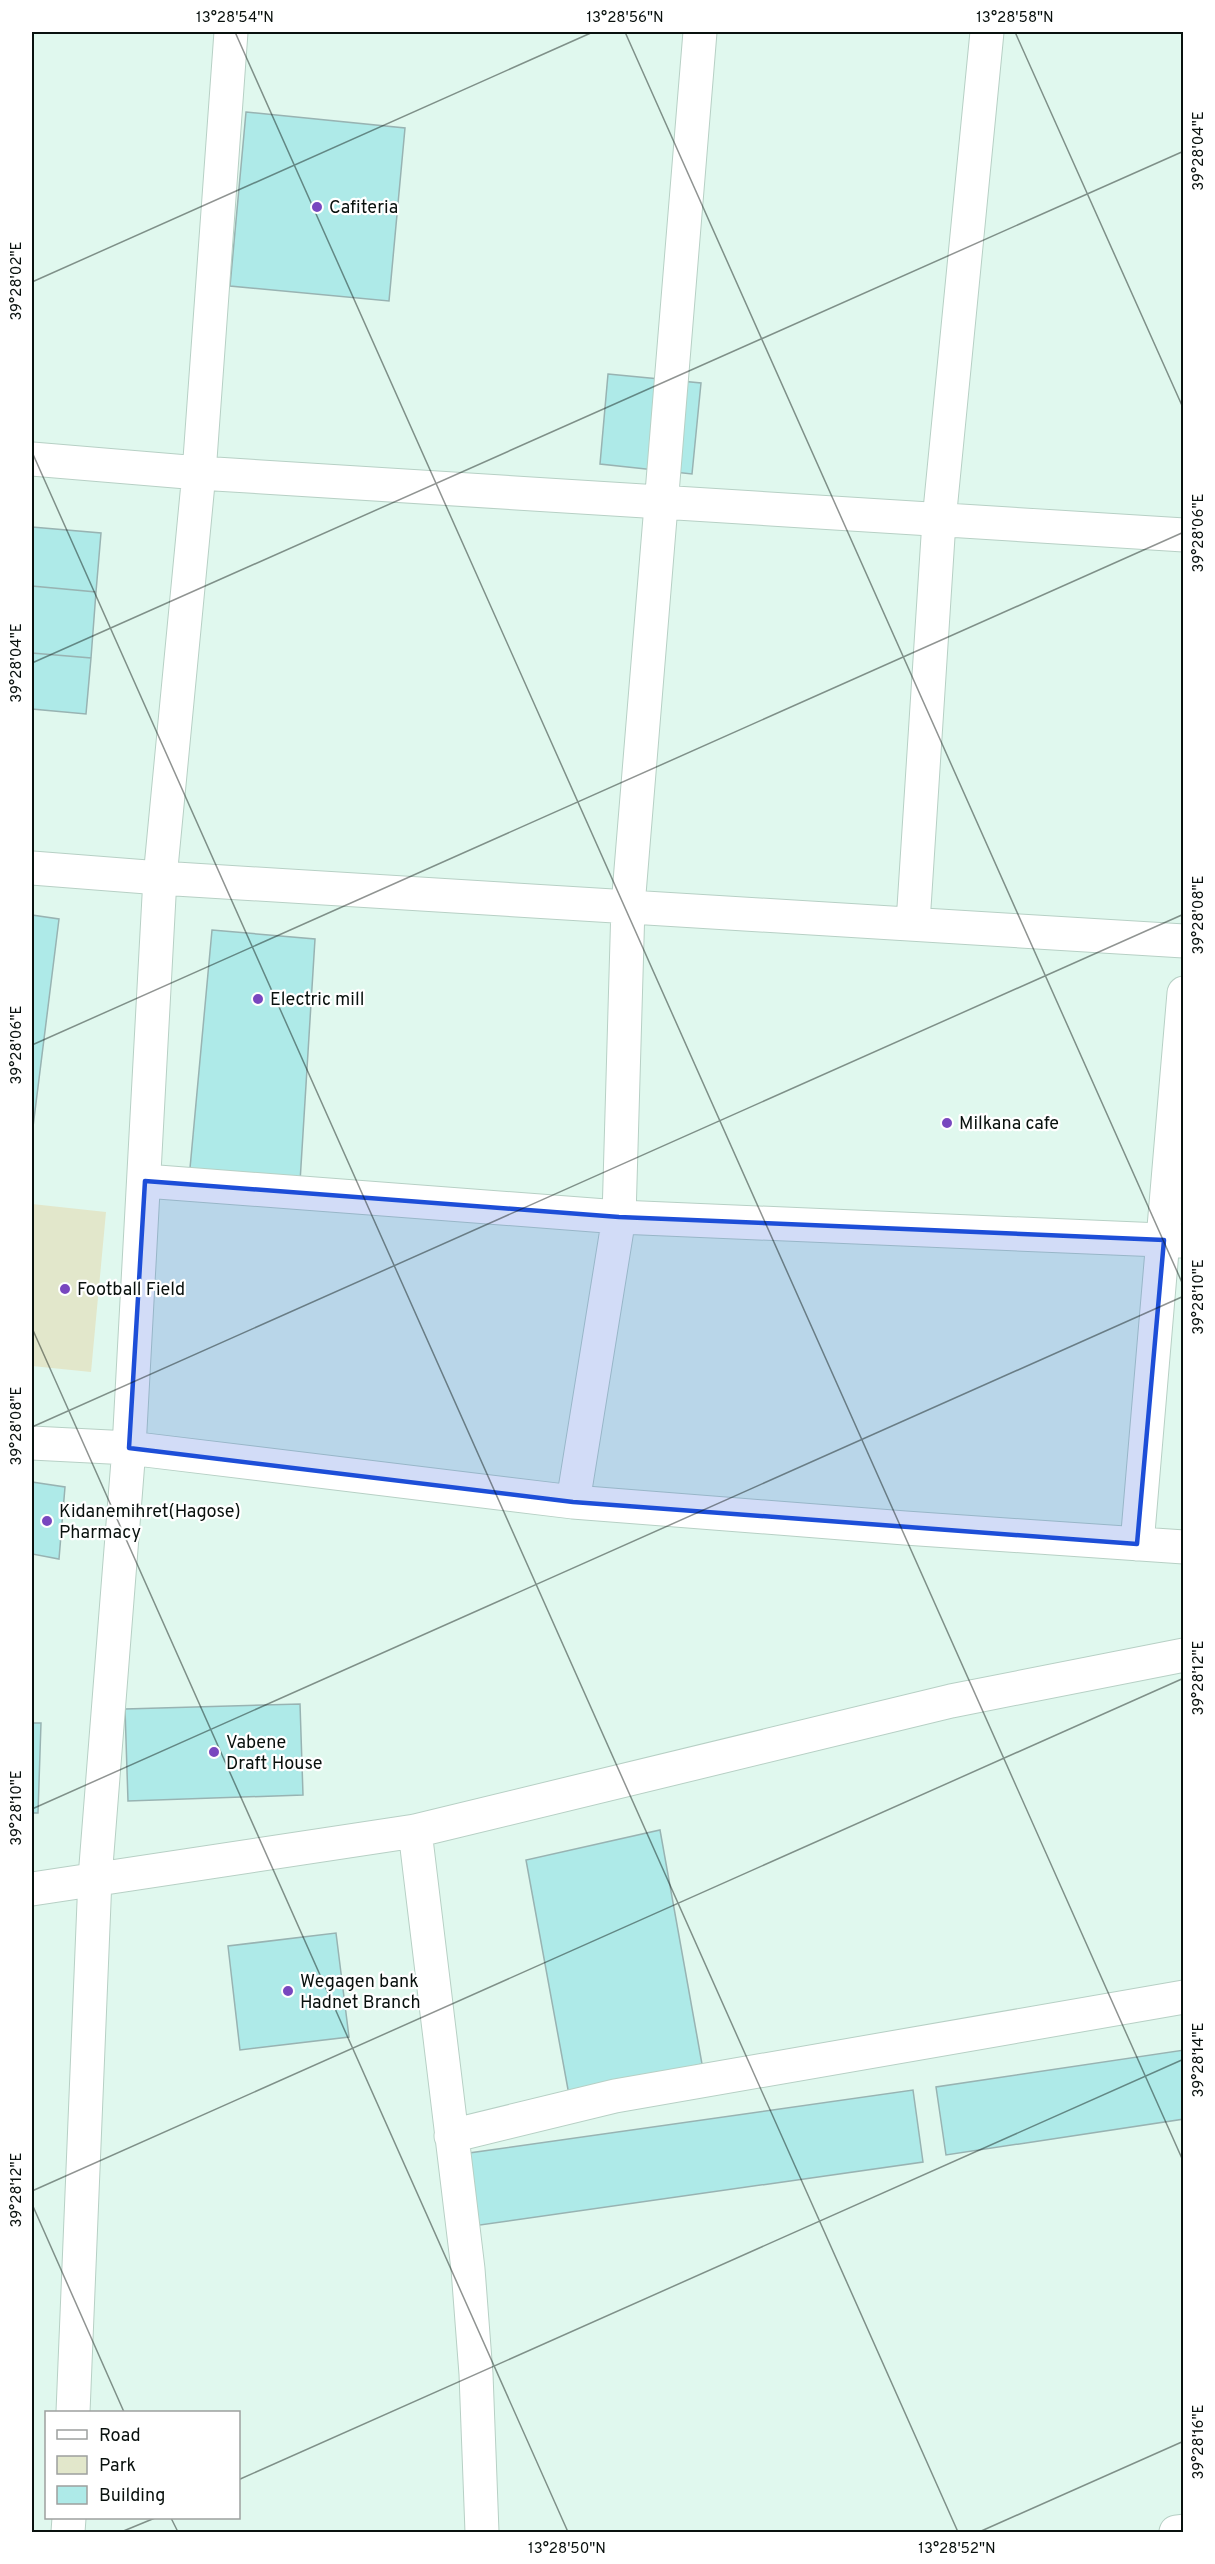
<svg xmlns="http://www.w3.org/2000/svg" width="1215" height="2564" font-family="Overpass,sans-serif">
	<rect width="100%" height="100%" fill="#e0f8ee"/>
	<path fill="#e2e7cb" d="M 32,1204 L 106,1212 L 91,1372 L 32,1366 Z"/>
	<path fill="#aeeae8" stroke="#98b3b2" stroke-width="1.5" d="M 246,112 L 405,128 L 389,301 L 230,286 Z
		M 608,374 L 701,383 L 692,474 L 600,464 Z
		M 32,527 L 101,533 L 96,592 L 32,586 Z
		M 32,586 L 96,592 L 91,658 L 32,653 Z
		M 32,653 L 91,658 L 86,714 L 32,709 Z
		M 32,915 L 59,919 L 32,1135 Z
		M 212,930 L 315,939 L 300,1182 L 189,1179 Z
		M 32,1482 L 65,1487 L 59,1559 L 32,1554 Z
		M 300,1704 L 303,1795 L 128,1801 L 125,1709 Z
		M 32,1723 L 41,1723 L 38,1813 L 32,1813 Z
		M 660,1830 L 702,2064 L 569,2095 L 526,1860 Z
		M 336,1933 L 349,2037 L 240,2050 L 228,1946 Z
		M 1184,2050 L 1184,2119 L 946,2155 L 936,2087 Z
		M 913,2090 L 923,2162 L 466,2227 L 455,2155 Z"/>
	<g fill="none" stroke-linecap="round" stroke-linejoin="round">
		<defs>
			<path id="minor" d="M 32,459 L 199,473 L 1184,535
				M 32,868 L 160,878 L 1184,941
				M 913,923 L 939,521 L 987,32
				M 145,1181 L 619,1217 L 1184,1241
				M 32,1443 L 129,1448 L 573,1502 L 905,1528 L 1184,1547
				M 573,1502 L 619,1217 L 628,906 L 700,32
				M 1137,1544 L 1184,993
				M 415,1831 L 468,2269 L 476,2374 L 482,2532
				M 32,1889 L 415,1831 L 951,1701 L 1184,1655
				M 451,2136 L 615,2096 L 1184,1997
				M 73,2412 L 95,1878 L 129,1448 L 160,878 L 199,473 L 231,32
				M 68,2532 L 69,2518
				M 1176,2532 L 1184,2531"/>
		</defs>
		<use href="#minor" stroke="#b7d0c5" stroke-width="35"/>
		<use href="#minor" stroke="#fff" stroke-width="33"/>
	</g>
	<path fill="#1d4ed8" fill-opacity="0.2" stroke="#1d4ed8" stroke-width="4.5" stroke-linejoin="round" d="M 145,1181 L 619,1217 L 1164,1240 L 1137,1544 L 573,1502 L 129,1448 Z"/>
	<path fill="none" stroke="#09110e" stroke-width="1.5" stroke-opacity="0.45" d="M 235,32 L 1184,2163M 625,32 L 1184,1287M 1015,32 L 1184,410M 32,282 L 593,32M 32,452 L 958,2532M 32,663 L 1184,151M 32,1045 L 1184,532M 32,1328 L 568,2532M 32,1427 L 1184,914M 32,1809 L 1184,1296M 32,2191 L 1184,1678M 32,2204 L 124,2412M 238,2480 L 1184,2059M 171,2518 L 178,2532M 121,2532 L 155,2518M 979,2532 L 1184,2441"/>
	<g fill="#7847bf" stroke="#fff" stroke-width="2">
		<circle cx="317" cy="207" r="6"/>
		<circle cx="258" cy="999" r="6"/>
		<circle cx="947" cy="1123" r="6"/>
		<circle cx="65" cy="1289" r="6"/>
		<circle cx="47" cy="1521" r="6"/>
		<circle cx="214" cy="1752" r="6"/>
		<circle cx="288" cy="1991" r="6"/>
	</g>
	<g text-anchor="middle" stroke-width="4.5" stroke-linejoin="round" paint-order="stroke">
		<g font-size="18" fill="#09110e" stroke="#fff" text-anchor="start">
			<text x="329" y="213">Cafiteria</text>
			<text x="270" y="1005">Electric mill</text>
			<text x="959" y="1129">Milkana cafe</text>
			<text x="77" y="1295">Football Field</text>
			<text x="59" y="1517">Kidanemihret(Hagose)<tspan x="59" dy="21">Pharmacy</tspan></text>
			<text x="226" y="1748">Vabene<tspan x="226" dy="21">Draft House</tspan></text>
			<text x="300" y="1987">Wegagen bank<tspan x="300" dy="21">Hadnet Branch</tspan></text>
		</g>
	</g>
	<rect width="1215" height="2564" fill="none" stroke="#ffffff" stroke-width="66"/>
	<rect x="45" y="2411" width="195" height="108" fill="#ffffff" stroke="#9da09f" stroke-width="1.5"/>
	<rect x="57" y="2430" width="30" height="9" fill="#ffffff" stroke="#9da09f" stroke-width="1.5"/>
	<text x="99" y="2441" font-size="18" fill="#09110e">Road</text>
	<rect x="57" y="2456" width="30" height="18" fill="#e2e7cb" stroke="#9da09f" stroke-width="1.5"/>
	<text x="99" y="2471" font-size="18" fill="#09110e">Park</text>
	<rect x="57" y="2486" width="30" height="18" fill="#aeeae8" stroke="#9da09f" stroke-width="1.5"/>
	<text x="99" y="2501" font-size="18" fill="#09110e">Building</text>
	<rect x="33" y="33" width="1149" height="2498" fill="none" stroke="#09110e" stroke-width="2"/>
	<g font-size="15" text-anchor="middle" fill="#09110e">
		<text x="235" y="22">13°28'54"N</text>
		<text x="625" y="22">13°28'56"N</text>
		<text x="1015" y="22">13°28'58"N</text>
		<text transform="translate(1198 151) rotate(-90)" y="5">39°28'04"E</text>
		<text transform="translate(16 281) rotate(-90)" y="5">39°28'02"E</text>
		<text transform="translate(1198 533) rotate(-90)" y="5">39°28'06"E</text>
		<text transform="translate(16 663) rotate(-90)" y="5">39°28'04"E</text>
		<text transform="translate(1198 915) rotate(-90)" y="5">39°28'08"E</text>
		<text transform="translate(16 1045) rotate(-90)" y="5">39°28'06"E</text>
		<text transform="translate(1198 1297) rotate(-90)" y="5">39°28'10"E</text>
		<text transform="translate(16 1426) rotate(-90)" y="5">39°28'08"E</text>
		<text transform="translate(1198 1678) rotate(-90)" y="5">39°28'12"E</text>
		<text transform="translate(16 1808) rotate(-90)" y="5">39°28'10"E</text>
		<text transform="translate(1198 2060) rotate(-90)" y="5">39°28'14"E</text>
		<text transform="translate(16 2190) rotate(-90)" y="5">39°28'12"E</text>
		<text transform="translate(1198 2442) rotate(-90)" y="5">39°28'16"E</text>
		<text x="567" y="2553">13°28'50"N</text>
		<text x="957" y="2553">13°28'52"N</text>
	</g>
</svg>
